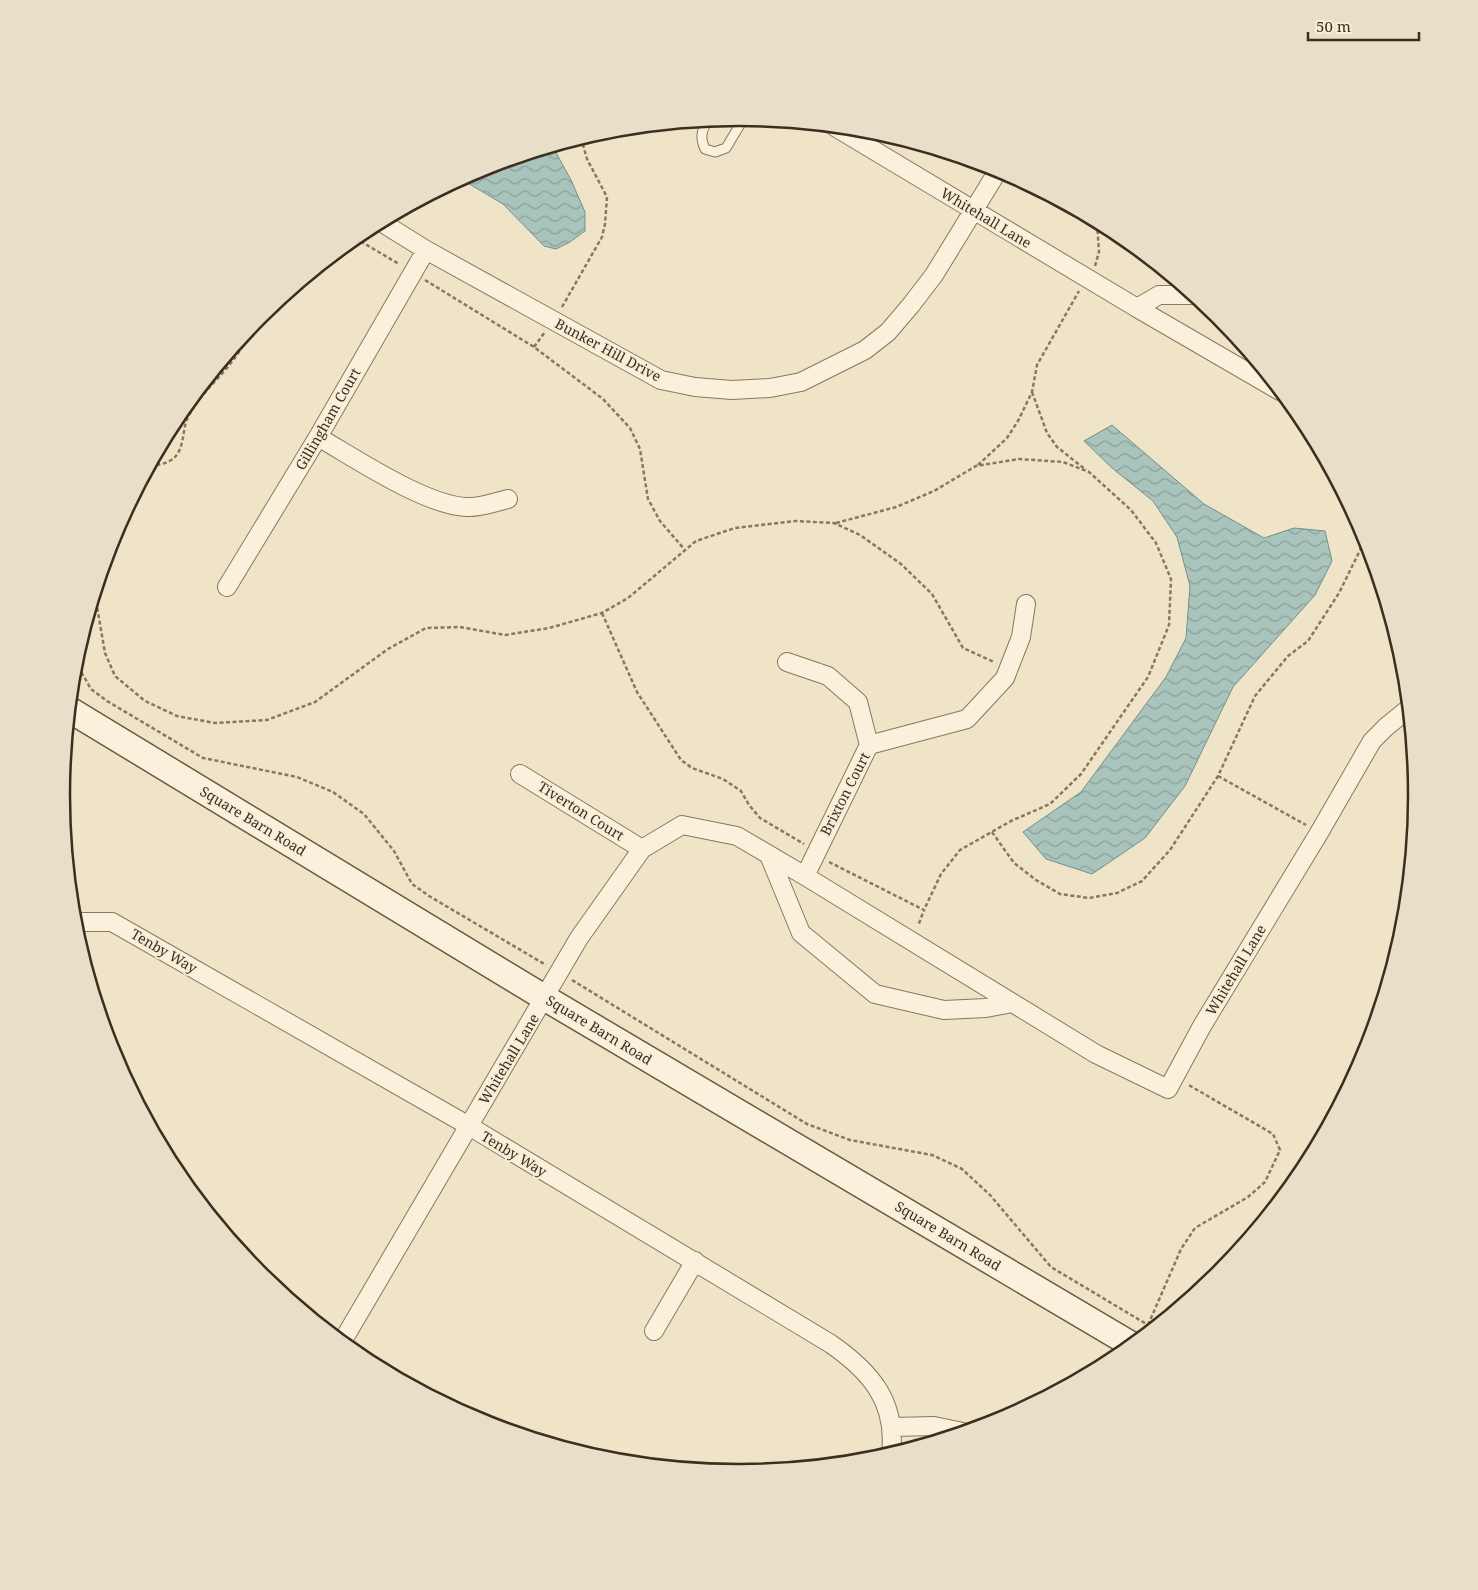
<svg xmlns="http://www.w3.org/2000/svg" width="1478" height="1590" font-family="'Noto Serif',serif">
	<defs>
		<pattern id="water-waves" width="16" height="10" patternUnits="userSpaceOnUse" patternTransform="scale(1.25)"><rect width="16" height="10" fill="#a9c4bc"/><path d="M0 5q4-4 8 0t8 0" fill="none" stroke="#8ba098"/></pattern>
	</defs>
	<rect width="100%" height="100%" fill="#f0e4c8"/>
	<path fill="url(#water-waves)" stroke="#6f938a" d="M 553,147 L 571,180 L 585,212 L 585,231 L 570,242 L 556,249 L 544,246 L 503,204 L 461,179 L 480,169 Z
		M 1112,425 L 1204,504 L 1264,538 L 1294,528 L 1325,531 L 1332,561 L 1315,595 L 1233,687 L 1185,786 L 1145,838 L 1092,874 L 1046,859 L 1023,832 L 1081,792 L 1166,677 L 1186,638 L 1190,586 L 1177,537 L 1153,501 L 1112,468 L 1084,441 Z"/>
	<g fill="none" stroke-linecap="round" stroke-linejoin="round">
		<defs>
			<path id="lane" d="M 708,120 C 701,131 700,138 705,149 L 715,152 L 726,148 L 744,118"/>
			<path id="street" d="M 835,127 L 1137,308 L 1159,295 L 1193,295
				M 381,222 L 426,250 L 661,380 L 695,387 L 732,390 L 770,388 L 801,382 L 865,350 L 888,332 L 911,305 L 934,275 L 999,169
				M 1137,308 L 1280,391
				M 318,437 C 355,458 426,506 467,507 C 480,508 496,502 508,499
				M 227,587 L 318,437 L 426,250
				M 787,662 L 828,676 L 858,702 L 869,745 L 805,876
				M 869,745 L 967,719 L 1005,678 L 1021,637 L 1026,604
				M 520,774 L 642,849
				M 769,855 L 801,933 L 875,994 L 944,1010 L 986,1008 L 1013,1003
				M 74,922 L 112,922 L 469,1126 L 831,1344 C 871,1372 897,1402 891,1454
				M 654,1331 L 695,1261
				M 342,1342 L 579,938 L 642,849 L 682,825 L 737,836 L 805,876 L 1096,1054 L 1168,1089 L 1202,1026 L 1319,833 L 1372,741 L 1386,727 L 1408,709
				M 893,1427 L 934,1426 L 963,1432"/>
			<path id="secondary" d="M 70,710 L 545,998 L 1132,1345"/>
		</defs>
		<use href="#lane" stroke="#8d765c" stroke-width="11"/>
		<use href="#street" stroke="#8d765c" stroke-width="20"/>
		<use href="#secondary" stroke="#6f573f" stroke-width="28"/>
		<path stroke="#8d765c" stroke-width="2.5" stroke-dasharray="4 2.5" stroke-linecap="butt" d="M 355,238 L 399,264
			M 1095,266 L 1099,252 L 1097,222
			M 425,280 L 534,347 L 603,399 L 630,428 L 640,449 L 648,499 L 660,521 L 685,550
			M 562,307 L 602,237 L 605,224 L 607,197 L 587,159 L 581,138
			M 534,347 L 545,332
			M 1032,392 L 1047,433 L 1057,447 L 1086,470
			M 978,465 L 1007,438 L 1018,421 L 1032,392 L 1037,365 L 1079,291
			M 150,466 C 158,465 170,463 175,457 C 185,446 182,429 188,417 C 199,395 220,378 234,359 C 243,347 250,332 258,318
			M 836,523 L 896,507 L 934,491 L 976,466 L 1019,459 L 1063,462 L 1089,472 L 1131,510 L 1156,543 L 1171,579 L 1169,625 L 1148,677 L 1081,774 L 1050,804 L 1011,821 L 960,850 L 941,874 L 924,910
			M 95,595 L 105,653 L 115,676 L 145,701 L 177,716 L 215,723 L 267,720 L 315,702 L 388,649 L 426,628 L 460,627 L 505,635 L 549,628 L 602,613 L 628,598 L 696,541 L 735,528 L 795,521 L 834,523 L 860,535 L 901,564 L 932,594 L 963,648 L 994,662
			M 602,613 L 637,692 L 681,760 L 692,768 L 723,779 L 741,791 L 749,805 L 760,818 L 804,844
			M 75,661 L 91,689 L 107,701 L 203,758 L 297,777 L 333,792 L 364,814 L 394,851 L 412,884 L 429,896 L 546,965
			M 1218,776 L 1306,825
			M 992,832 L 1014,863 L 1036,880 L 1060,894 L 1089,898 L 1117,893 L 1142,881 L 1170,850 L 1218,776 L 1255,696 L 1288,656 L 1308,641 L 1339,593 L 1366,538
			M 829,862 L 924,910 L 918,926
			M 572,980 L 807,1124 L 850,1140 L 932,1155 L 962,1169 L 990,1195 L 1051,1267 L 1153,1328
			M 1148,1325 L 1181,1249 L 1195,1228 L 1248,1197 L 1265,1182 L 1280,1150 L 1273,1134 L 1187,1084"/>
		<use href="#lane" stroke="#faf1dc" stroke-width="9"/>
		<use href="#street" stroke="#faf1dc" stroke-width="18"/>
		<use href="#secondary" stroke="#faf1dc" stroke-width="25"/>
	</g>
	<g text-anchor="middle" stroke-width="4" stroke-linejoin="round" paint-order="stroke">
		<g font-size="14" fill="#3d2e20" stroke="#f7eed8">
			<text transform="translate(986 218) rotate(31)" y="5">Whitehall Lane</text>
			<text transform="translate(608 350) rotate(28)" y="5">Bunker Hill Drive</text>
			<text transform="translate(328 419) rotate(-60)" y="5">Gillingham Court</text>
			<text transform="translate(845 794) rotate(-63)" y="5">Brixton Court</text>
			<text transform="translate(581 811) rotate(32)" y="5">Tiverton Court</text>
			<text transform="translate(253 821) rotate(31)" y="5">Square Barn Road</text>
			<text transform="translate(164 951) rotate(30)" y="5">Tenby Way</text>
			<text transform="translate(1236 970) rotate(-59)" y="5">Whitehall Lane</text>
			<text transform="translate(599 1030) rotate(31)" y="5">Square Barn Road</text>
			<text transform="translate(509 1059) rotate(-59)" y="5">Whitehall Lane</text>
			<text transform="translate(514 1154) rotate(31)" y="5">Tenby Way</text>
			<text transform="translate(948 1236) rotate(31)" y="5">Square Barn Road</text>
		</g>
	</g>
	<path d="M0 0H1478V1590H0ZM70 795a669 669 0 1 1 1338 0a669 669 0 1 1-1338 0Z" fill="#e8dfc9" fill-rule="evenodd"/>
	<path fill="none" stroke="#3d2e20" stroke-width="2.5" d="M70 795a669 669 0 1 1 1338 0a669 669 0 1 1-1338 0Z"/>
	<path d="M1308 32v8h111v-8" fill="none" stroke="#3d2e20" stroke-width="2.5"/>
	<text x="1316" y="32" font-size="15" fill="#3d2e20" stroke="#f7eed8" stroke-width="4" paint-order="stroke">50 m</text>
</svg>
